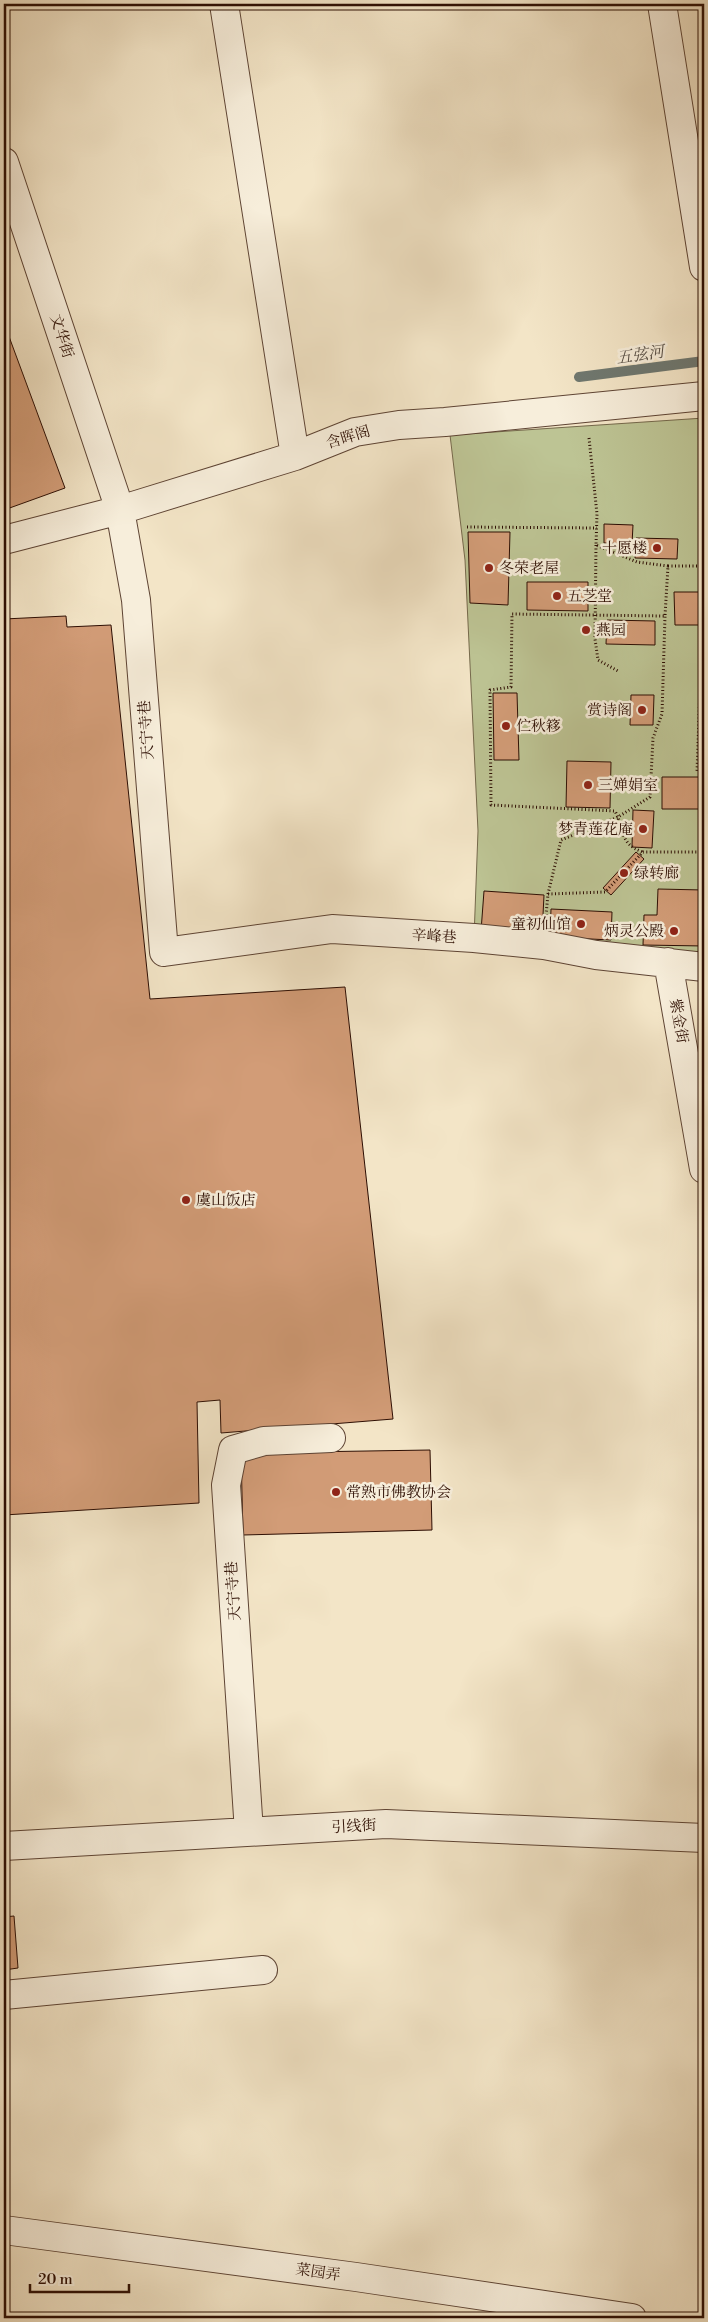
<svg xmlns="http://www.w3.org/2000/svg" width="708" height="2322" font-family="'Libre Bodoni','Noto Serif SC',serif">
	<rect width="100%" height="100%" fill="#f3e5c7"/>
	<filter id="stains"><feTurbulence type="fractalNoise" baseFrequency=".004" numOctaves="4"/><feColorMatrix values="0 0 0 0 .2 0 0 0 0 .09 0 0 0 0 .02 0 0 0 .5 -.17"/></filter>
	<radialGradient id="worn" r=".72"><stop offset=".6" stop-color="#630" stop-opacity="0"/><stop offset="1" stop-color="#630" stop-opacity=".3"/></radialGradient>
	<path fill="#bdc494" stroke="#75694c" d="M 704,418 L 704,967 L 474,938 L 478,831 L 465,560 L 450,435 Z"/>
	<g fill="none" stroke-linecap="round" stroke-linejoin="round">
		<path stroke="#6f7870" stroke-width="10" d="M 579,377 L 704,361"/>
	</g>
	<path fill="#d29c77" stroke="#2d0e03" d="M 4,323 L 65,488 L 4,510 Z
		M 604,524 L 633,525 L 632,544 L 604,543 Z
		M 468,532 L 510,532 L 508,605 L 470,603 Z
		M 636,538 L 678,539 L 677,559 L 635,558 Z
		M 527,582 L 588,582 L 588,611 L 527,610 Z
		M 674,592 L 704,592 L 704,625 L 675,625 Z
		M 66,616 L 67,627 L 111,625 L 150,999 L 345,987 L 393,1419 L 221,1433 L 220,1400 L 197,1402 L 199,1503 L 4,1515 L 4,619 Z
		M 607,620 L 655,621 L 655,645 L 606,644 Z
		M 493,693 L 517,693 L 519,760 L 494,760 Z
		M 631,695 L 654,695 L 653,725 L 630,725 Z
		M 567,761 L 611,762 L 610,808 L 566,807 Z
		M 662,777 L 703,777 L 703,809 L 662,809 Z
		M 633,810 L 654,811 L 652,848 L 632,847 Z
		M 636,852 L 644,859 L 611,895 L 603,888 Z
		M 658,889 L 703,890 L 704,946 L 643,945 L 644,915 L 657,915 Z
		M 484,891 L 544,895 L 542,935 L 481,931 Z
		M 551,909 L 612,912 L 611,940 L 550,937 Z
		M 430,1450 L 432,1530 L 243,1535 L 241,1453 Z
		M 14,1916 L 18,1968 L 4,1970 L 4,1917 Z"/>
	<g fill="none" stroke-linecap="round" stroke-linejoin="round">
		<defs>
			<path id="minor" d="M 224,4 L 295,456
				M 662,4 L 704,267
				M 4,162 L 120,510 L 136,600 L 164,952 L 332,929 L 474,938 L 544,945 L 596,955 L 704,967
				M 4,540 L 120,510 L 295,456 L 355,432 L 399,425 L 445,422 L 704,396
				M 668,962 L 704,1169
				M 249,1832 L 226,1485 L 233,1450 L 264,1441 L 331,1438
				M 4,1846 L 386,1824 L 704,1838
				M 4,1995 L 263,1970
				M 4,2230 L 356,2277 L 632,2318"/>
		</defs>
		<use href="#minor" stroke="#5e4434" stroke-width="30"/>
		<path stroke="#2d0e03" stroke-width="3" stroke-dasharray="1 2.5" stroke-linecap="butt" d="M 589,438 L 597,514 L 596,545 L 637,562 L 668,566 L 665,616 L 512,614 L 511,687 L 490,690 L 491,805 L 615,811 C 625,830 619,844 643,852
			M 467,527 L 597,528
			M 596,545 L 595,639 L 598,660 L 618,671
			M 668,566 L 704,566
			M 704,632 L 702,632 L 697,772 L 704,773
			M 548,894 L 605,892 L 643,852 L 704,852
			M 546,915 L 548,894 L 561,840 L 618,817 L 650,797 L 653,738 L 662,714 L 665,616"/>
		<use href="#minor" stroke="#f7eedb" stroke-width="28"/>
	</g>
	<g fill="#8f2418" stroke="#f7eedb" stroke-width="2">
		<circle cx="657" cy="548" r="5"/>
		<circle cx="489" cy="568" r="5"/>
		<circle cx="557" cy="596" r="5"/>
		<circle cx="586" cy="630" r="5"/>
		<circle cx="642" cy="710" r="5"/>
		<circle cx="506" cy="726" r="5"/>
		<circle cx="588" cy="785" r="5"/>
		<circle cx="643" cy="829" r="5"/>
		<circle cx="624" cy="873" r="5"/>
		<circle cx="581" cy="924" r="5"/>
		<circle cx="674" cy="931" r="5"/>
		<circle cx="186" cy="1200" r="5"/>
		<circle cx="336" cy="1492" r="5"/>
	</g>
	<g text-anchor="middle" stroke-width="5" stroke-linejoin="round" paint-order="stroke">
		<g font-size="15" fill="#2d0e03" stroke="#f7eedb">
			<text transform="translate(62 336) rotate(72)" y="5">文华街</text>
			<text transform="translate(348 437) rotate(-17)" y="5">含晖阁</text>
			<text transform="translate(146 730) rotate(-94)" y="5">天宁寺巷</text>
			<text transform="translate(434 936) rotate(4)" y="5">辛峰巷</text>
			<text transform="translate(679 1021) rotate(80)" y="5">紫金街</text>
			<text transform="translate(233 1591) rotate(-94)" y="5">天宁寺巷</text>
			<text transform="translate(354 1826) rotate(-3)" y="5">引线街</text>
			<text transform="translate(318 2272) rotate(8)" y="5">菜园弄</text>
		</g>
		<g font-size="15" fill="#2d0e03" stroke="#f7eedb" text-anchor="start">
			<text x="647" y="553" text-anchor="end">十愿楼</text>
			<text x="499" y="573">冬荣老屋</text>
			<text x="567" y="601">五芝堂</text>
			<text x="596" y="635">燕园</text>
			<text x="632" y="715" text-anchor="end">赏诗阁</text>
			<text x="516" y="731">伫秋簃</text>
			<text x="598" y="790">三婵娟室</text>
			<text x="633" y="834" text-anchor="end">梦青莲花庵</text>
			<text x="634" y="878">绿转廊</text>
			<text x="571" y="929" text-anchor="end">童初仙馆</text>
			<text x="664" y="936" text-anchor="end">炳灵公殿</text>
			<text x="196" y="1205">虞山饭店</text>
			<text x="346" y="1497">常熟市佛教协会</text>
		</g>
		<g font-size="16" font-style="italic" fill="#544c43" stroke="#f7eedb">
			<text transform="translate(640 354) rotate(-8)" y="6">五弦河</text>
		</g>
	</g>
	<rect width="708" height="2322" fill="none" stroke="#f3e5c7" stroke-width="20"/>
	<rect x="5" y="5" width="698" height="2312" fill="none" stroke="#2d0e03" stroke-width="2.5"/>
	<rect x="10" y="10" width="688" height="2302" fill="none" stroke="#2d0e03"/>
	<path d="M30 2284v8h99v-8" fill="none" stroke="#2d0e03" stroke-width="2.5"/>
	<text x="38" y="2284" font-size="15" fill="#2d0e03" stroke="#f7eedb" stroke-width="4" paint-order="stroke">20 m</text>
	<rect width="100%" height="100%" filter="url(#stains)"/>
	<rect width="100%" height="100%" fill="url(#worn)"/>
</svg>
